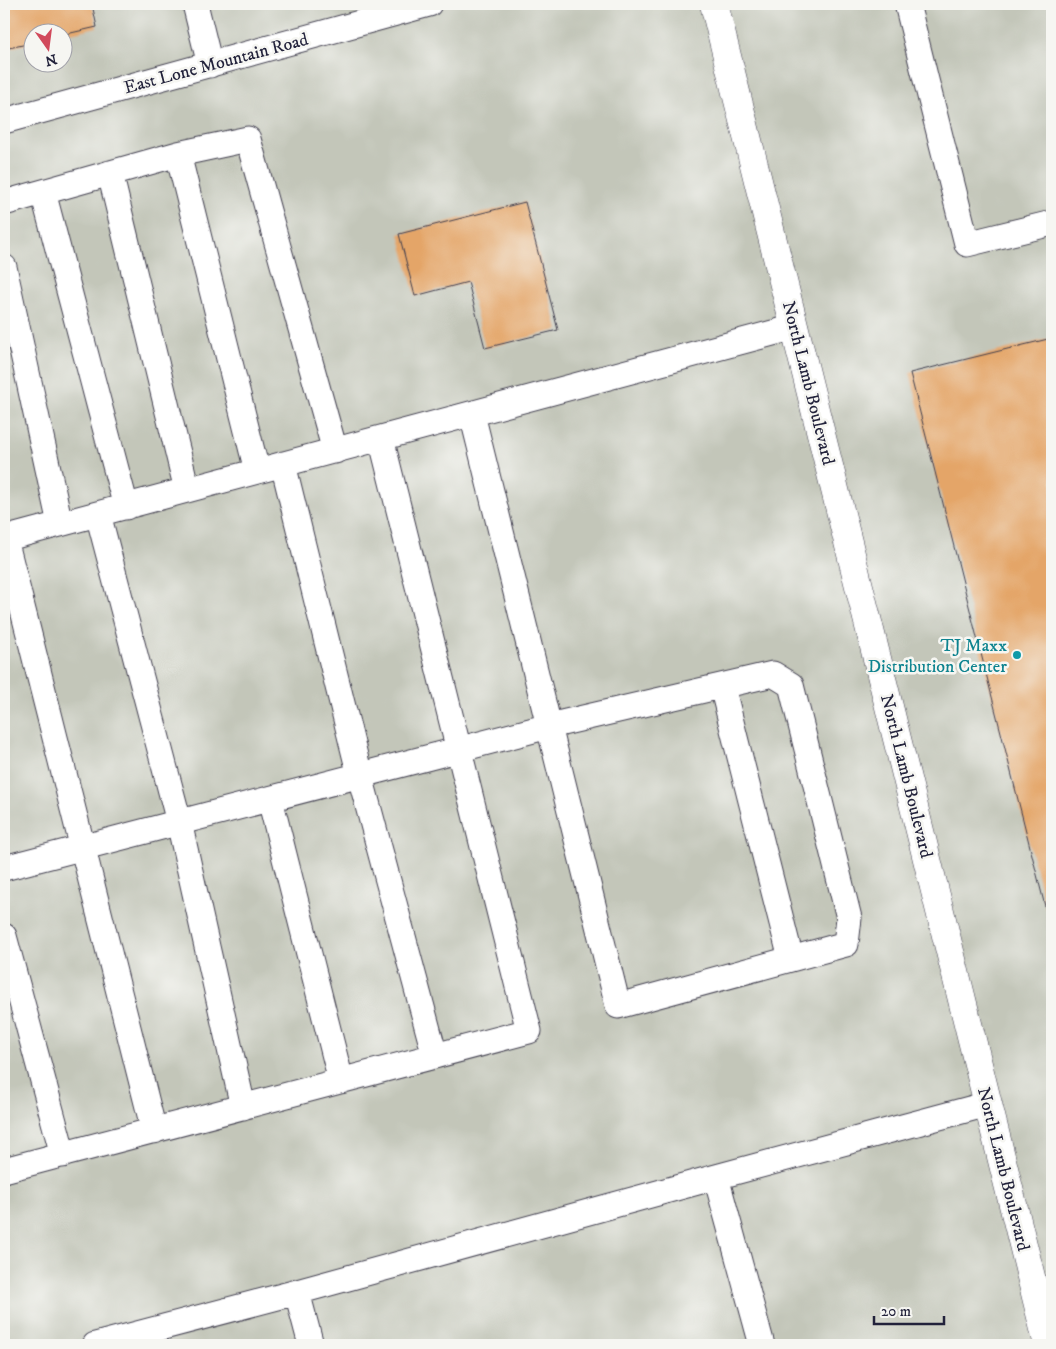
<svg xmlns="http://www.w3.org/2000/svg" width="1056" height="1349" font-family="'IM FELL DW Pica',serif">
	<rect width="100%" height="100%" fill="#f6f6f2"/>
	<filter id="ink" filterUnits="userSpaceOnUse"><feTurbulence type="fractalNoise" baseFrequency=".02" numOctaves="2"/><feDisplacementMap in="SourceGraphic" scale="10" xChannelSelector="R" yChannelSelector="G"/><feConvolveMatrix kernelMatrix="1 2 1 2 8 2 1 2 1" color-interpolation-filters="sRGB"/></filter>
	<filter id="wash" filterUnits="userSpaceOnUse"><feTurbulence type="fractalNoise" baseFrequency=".0096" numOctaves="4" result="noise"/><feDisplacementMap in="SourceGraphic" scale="20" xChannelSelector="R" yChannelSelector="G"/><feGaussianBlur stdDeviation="1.12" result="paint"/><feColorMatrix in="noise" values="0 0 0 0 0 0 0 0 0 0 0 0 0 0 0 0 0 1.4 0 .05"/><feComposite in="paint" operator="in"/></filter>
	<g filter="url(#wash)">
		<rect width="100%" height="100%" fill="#ecdfbd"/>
		<path fill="#c3c6b9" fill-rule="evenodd" d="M 4,4 L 1052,4 L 1052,1345 L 4,1345 ZM 32,32 L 62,32 L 62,62 L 32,62 Z"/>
		<g id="blocks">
			<path fill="#e4a567" d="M 4,4 L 92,4 L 97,27 L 62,35 L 62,32 L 32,32 L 32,43 L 4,49 Z
				M 525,202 L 558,330 L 485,348 L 468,282 L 415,296 L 399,234 Z
				M 1052,338 L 1052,934 L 910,373 Z"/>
		</g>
	</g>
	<g filter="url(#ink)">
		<use href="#blocks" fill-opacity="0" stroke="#403e4e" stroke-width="1"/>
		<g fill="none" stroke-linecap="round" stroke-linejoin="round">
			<defs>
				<path id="minor" d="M 195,4 L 210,65
					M 907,4 L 967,244 L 1052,223
					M 4,121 L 429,4
					M 178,154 L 248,139 L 335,451
					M 110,173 L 187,490
					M 43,192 L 126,507
					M 4,203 L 178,154 L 257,471
					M 4,267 L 60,524
					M 283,464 L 360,776 L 435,1056
					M 98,514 L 179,822 L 243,1107
					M 4,535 L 154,1131
					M 4,539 L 795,327
					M 722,686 L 791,959
					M 270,799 L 341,1081
					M 4,868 L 549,726 L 773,674 L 791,685 L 849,918 L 846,944 L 618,1006 L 472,414
					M 4,936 L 63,1155
					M 4,1170 L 529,1031 L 381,438
					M 95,1345 L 297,1292
					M 311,1345 L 297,1292 L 716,1177
					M 762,1345 L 716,1177 L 988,1104"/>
				<path id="major" d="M 714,4 L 1048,1345"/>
			</defs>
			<use href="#minor" stroke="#403e4e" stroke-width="27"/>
			<use href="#major" stroke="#403e4e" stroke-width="29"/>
			<use href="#minor" stroke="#fff" stroke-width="25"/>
			<use href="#major" stroke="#fff" stroke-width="28"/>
		</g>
	</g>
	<circle fill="#0f9aa8" stroke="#f6f6f2" stroke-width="2" cx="1017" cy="655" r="5"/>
	<g text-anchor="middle" stroke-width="5" stroke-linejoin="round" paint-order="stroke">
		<g font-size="18" fill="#22223b" stroke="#f6f6f2">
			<text transform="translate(216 63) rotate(-15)" y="6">East Lone Mountain Road</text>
			<text transform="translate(809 383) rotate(76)" y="6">North Lamb Boulevard</text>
			<text transform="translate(907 776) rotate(76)" y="6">North Lamb Boulevard</text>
			<text transform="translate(1004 1169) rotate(76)" y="6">North Lamb Boulevard</text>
		</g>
		<g font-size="18" fill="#0d838f" stroke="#f6f6f2" text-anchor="end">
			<text x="1007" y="651">TJ Maxx<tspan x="1007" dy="21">Distribution Center</tspan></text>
		</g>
	</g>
	<rect width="1056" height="1349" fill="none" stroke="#f6f6f2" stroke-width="20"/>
	<g transform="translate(48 48) rotate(166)"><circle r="24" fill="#f6f6f2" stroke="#a1a1a9"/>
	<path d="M0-4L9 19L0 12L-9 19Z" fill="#d1495b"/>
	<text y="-8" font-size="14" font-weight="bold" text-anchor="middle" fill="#22223b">N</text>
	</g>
	<path d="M874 1316v8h70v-8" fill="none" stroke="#22223b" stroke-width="2.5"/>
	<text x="881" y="1316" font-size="15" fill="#22223b" stroke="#f6f6f2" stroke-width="4" paint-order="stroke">20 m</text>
</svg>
